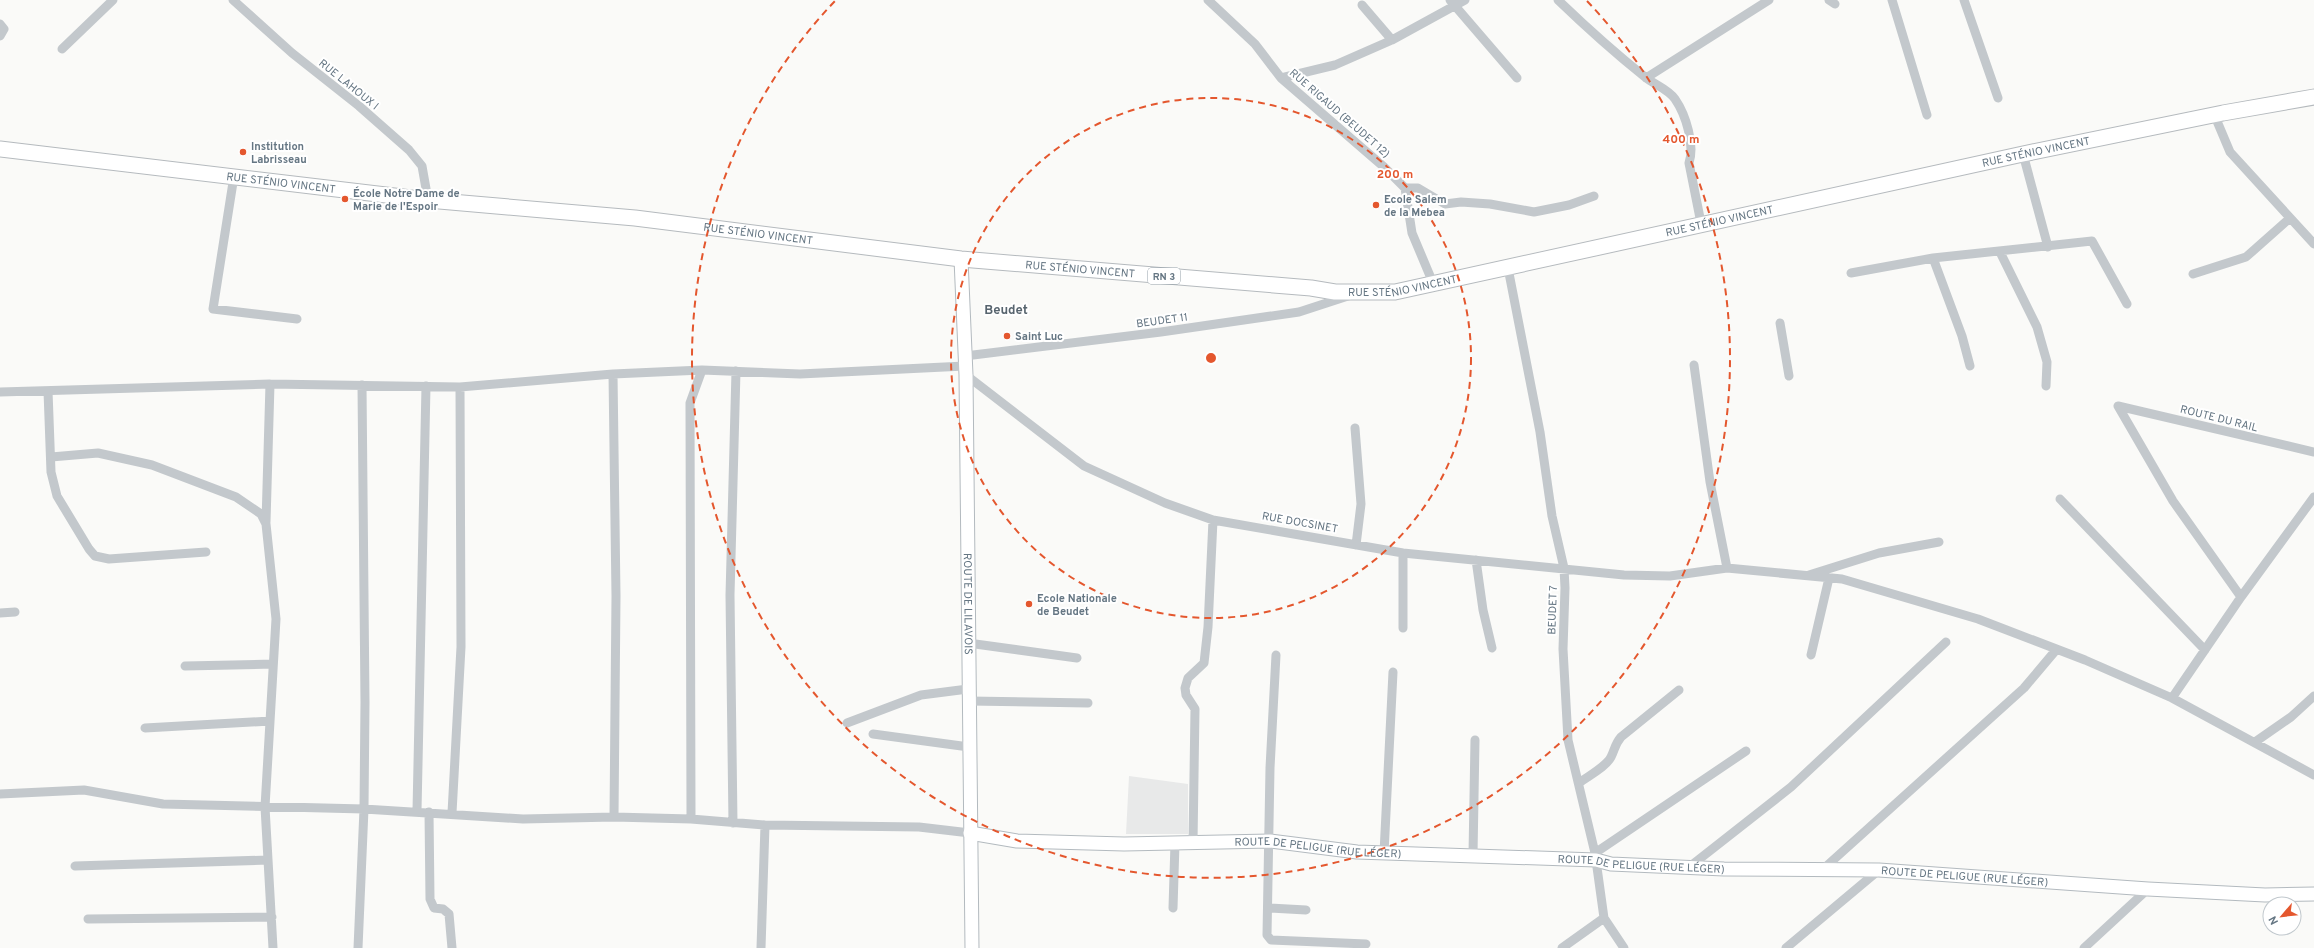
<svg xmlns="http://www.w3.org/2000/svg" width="2314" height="948" font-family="Overpass,sans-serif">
	<rect width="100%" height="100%" fill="#fafaf8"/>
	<path fill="#e8e9e9" d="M 1129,776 L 1188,784 L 1188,834 L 1126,834 Z"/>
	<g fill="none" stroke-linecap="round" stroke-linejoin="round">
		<defs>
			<g id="secondary">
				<path id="s1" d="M 961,259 L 966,375 L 972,948"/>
				<path id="s2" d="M 970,833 L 1017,841 L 1124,844 L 1270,841 L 1357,852 L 1596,860 L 1611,864 L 1724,869 L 1879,870 L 2148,889 L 2265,895 L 2314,894"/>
			</g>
			<g id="primary">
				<path id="s3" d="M 0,149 L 428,200 L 635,218 L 961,259 L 1311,288 L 1335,292 L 1395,292 L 2023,154 L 2223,113 L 2314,97"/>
			</g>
		</defs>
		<use href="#secondary" stroke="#b3babf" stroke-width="15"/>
		<use href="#primary" stroke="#b5babe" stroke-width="17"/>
		<path stroke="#c3c8cc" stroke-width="9" d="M 233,0 L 292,53 L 359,106 L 409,150 L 422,166 L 428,200
			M 1208,0 L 1255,44 L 1281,78 L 1384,167 L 1405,188 L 1412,233 L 1433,283
			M 1450,0 L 1517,78
			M 1558,0 C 1586,27 1615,53 1645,77 C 1655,85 1668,89 1675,99 C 1686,115 1695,145 1689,163 L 1701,223
			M 1829,0 L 1835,4
			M 1892,0 L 1927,115
			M 1964,0 L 1998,98
			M 1362,5 L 1392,40
			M 0,24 L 4,29 L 0,36
			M 62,49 L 113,0
			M 1281,78 L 1335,65 L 1392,40 L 1465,0
			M 1646,78 L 1769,0
			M 2214,114 L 2230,152 L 2314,244
			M 2023,154 L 2048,247
			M 234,176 L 213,309 L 297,319
			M 1405,188 L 1418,188 L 1445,204 L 1461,202 L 1490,204 L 1534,212 L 1569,205 L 1594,196
			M 2000,252 L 2037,327 L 2047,362 L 2046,386
			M 1508,268 L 1540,432 L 1552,516 L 1564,568 L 1565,588 L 1563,649 L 1568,740 L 1595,853 L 1604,918 L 1624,948
			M 1851,273 L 1933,258
			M 2193,274 L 2246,257 L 2290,218
			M 1780,323 L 1789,376
			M 965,356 L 1161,332 L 1299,312 L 1348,296
			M 1694,365 L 1710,482 L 1727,568
			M 1970,366 L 1962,336 L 1933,258 L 2092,241 L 2127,304
			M 613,374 L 616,596 L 614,817
			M 966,375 L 1084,466 L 1165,503 L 1213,520 L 1403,553 L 1624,575 L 1670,576 L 1727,568 L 1842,579 L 1978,619 L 2085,660 L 2172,698 L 2314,775
			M 48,391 L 51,472 L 57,496 L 89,549 L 95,556 L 109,559 L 206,552
			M 0,392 L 270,384 L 460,387 L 613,374 L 702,370 L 800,374 L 965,366
			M 2118,406 L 2173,501 L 2241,597
			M 2118,406 L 2314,452
			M 1355,428 L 1361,504 L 1356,545
			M 51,457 L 98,453 L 152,465 L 236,497 L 261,514 L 266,524 L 276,619 L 265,807 L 273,948
			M 2060,499 L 2205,650
			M 266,522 L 270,384
			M 1476,560 L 1483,610 L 1492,648
			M 1809,575 L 1879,553 L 1939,542
			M 0,613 L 15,612
			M 1403,628 L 1403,553
			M 968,643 L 1077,658
			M 1276,655 L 1270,768 L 1267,935 L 1271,940 L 1366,944
			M 1811,655 L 1829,578
			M 185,666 L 273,664
			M 2172,698 L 2241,597 L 2314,497
			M 969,701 L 1088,703
			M 847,723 L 921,695 L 968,689
			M 145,728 L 270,721
			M 873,734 L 969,747
			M 2255,742 L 2291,717 L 2314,696
			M 1579,783 C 1588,776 1606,767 1611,757 C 1615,749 1615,744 1621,737 L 1679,690
			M 0,794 L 84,790 L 163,804 L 364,809 L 523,819 L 614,817 L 691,819 L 765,825 L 919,827 L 970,833
			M 417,811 L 426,386
			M 429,812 L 430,899 L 434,908 L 443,909 L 449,914 L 452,948
			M 452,813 L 461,647 L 460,387
			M 691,819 L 690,403 L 702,370
			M 733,823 L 730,595 L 736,371
			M 1193,843 L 1195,709 L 1186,695 L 1185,688 L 1188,678 L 1204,663 L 1208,627 L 1213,520
			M 1384,853 L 1393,672
			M 1595,853 L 1746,751
			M 1473,855 L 1475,740
			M 75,866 L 268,860
			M 1688,868 L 1791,787 L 1946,642
			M 1821,871 L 2024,688 L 2056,650
			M 1173,908 L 1175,843
			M 1268,908 L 1306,910
			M 88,919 L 272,917
			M 358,948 L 364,809 L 365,702 L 362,385
			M 761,948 L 765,825
			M 1562,948 L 1604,918
			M 1786,948 L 1879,870
			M 2084,948 L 2148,889"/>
		<use href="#secondary" stroke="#fff" stroke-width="13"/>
		<use href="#primary" stroke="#fff" stroke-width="15"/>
	</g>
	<g fill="none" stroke="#e4572e" stroke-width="2" stroke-dasharray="7 5">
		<circle cx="1211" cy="358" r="260"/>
		<path d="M1587 1A519 519 0 1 1 835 1"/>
	</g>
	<g fill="#e4572e" stroke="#fff" stroke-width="1.5">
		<circle cx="243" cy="152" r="4"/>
		<circle cx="345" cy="199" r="4"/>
		<circle cx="1376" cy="205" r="4"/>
		<circle cx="1007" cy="336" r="4"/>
		<circle cx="1029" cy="604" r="4"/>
	</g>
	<g text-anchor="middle" stroke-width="4" stroke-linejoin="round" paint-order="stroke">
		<rect fill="#fff" stroke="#939fa8" stroke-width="1" x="1148" y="268" width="32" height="16" rx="3"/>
		<g font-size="10" font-weight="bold" fill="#657683">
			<text x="1164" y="280">RN 3</text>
		</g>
		<g font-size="11" fill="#657683" stroke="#fff">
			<text transform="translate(349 84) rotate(39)" y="4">RUE LAHOUX I</text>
			<text transform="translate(1340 113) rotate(41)" y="4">RUE RIGAUD (BEUDET 12)</text>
			<text dy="4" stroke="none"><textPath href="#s3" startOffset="2059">RUE STÉNIO VINCENT</textPath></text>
			<text dy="4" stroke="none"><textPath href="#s3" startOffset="283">RUE STÉNIO VINCENT</textPath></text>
			<text dy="4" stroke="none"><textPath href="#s3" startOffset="1735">RUE STÉNIO VINCENT</textPath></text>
			<text dy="4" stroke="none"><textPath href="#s3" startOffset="763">RUE STÉNIO VINCENT</textPath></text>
			<text dy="4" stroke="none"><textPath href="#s3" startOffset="1087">RUE STÉNIO VINCENT</textPath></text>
			<text dy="4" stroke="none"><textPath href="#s3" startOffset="1411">RUE STÉNIO VINCENT</textPath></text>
			<text transform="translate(1162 320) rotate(-8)" y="4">BEUDET 11</text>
			<text transform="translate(2219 418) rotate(14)" y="4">ROUTE DU RAIL</text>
			<text transform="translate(1300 522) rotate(10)" y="4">RUE DOCSINET</text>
			<text dy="4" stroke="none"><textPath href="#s1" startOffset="345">ROUTE DE LILAVOIS</textPath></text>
			<text transform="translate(1552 610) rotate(-88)" y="4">BEUDET 7</text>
			<text dy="4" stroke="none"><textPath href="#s2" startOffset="349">ROUTE DE PELIGUE (RUE LÉGER)</textPath></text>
			<text dy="4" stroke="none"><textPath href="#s2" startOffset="673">ROUTE DE PELIGUE (RUE LÉGER)</textPath></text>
			<text dy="4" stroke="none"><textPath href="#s2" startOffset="997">ROUTE DE PELIGUE (RUE LÉGER)</textPath></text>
		</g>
		<g font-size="11" font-weight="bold" fill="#657683" stroke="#fff" text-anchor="start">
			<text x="251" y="150">Institution<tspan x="251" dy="13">Labrisseau</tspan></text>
			<text x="353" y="197">École Notre Dame de<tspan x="353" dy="13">Marie de l'Espoir</tspan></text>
			<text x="1384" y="203">Ecole Salem<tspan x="1384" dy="13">de la Mebea</tspan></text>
			<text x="1015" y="340">Saint Luc</text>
			<text x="1037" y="602">Ecole Nationale<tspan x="1037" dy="13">de Beudet</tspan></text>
		</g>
		<g font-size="13" font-weight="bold" fill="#57646e" stroke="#fff">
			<text x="1006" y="314">Beudet</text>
		</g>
	</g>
	<circle cx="1211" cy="358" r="6" fill="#e4572e" stroke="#fff" stroke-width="2"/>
	<g font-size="12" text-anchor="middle" font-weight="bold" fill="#e4572e" stroke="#fff" stroke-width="4" stroke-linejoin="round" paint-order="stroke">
		<text x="1681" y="143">400 m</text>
		<text x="1395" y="178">200 m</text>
	</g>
	<g transform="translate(2282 916) rotate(242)"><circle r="19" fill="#ffffff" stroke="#c1c8cd"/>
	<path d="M0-3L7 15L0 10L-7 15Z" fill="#e4572e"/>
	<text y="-6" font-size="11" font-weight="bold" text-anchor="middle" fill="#657683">N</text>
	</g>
</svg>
